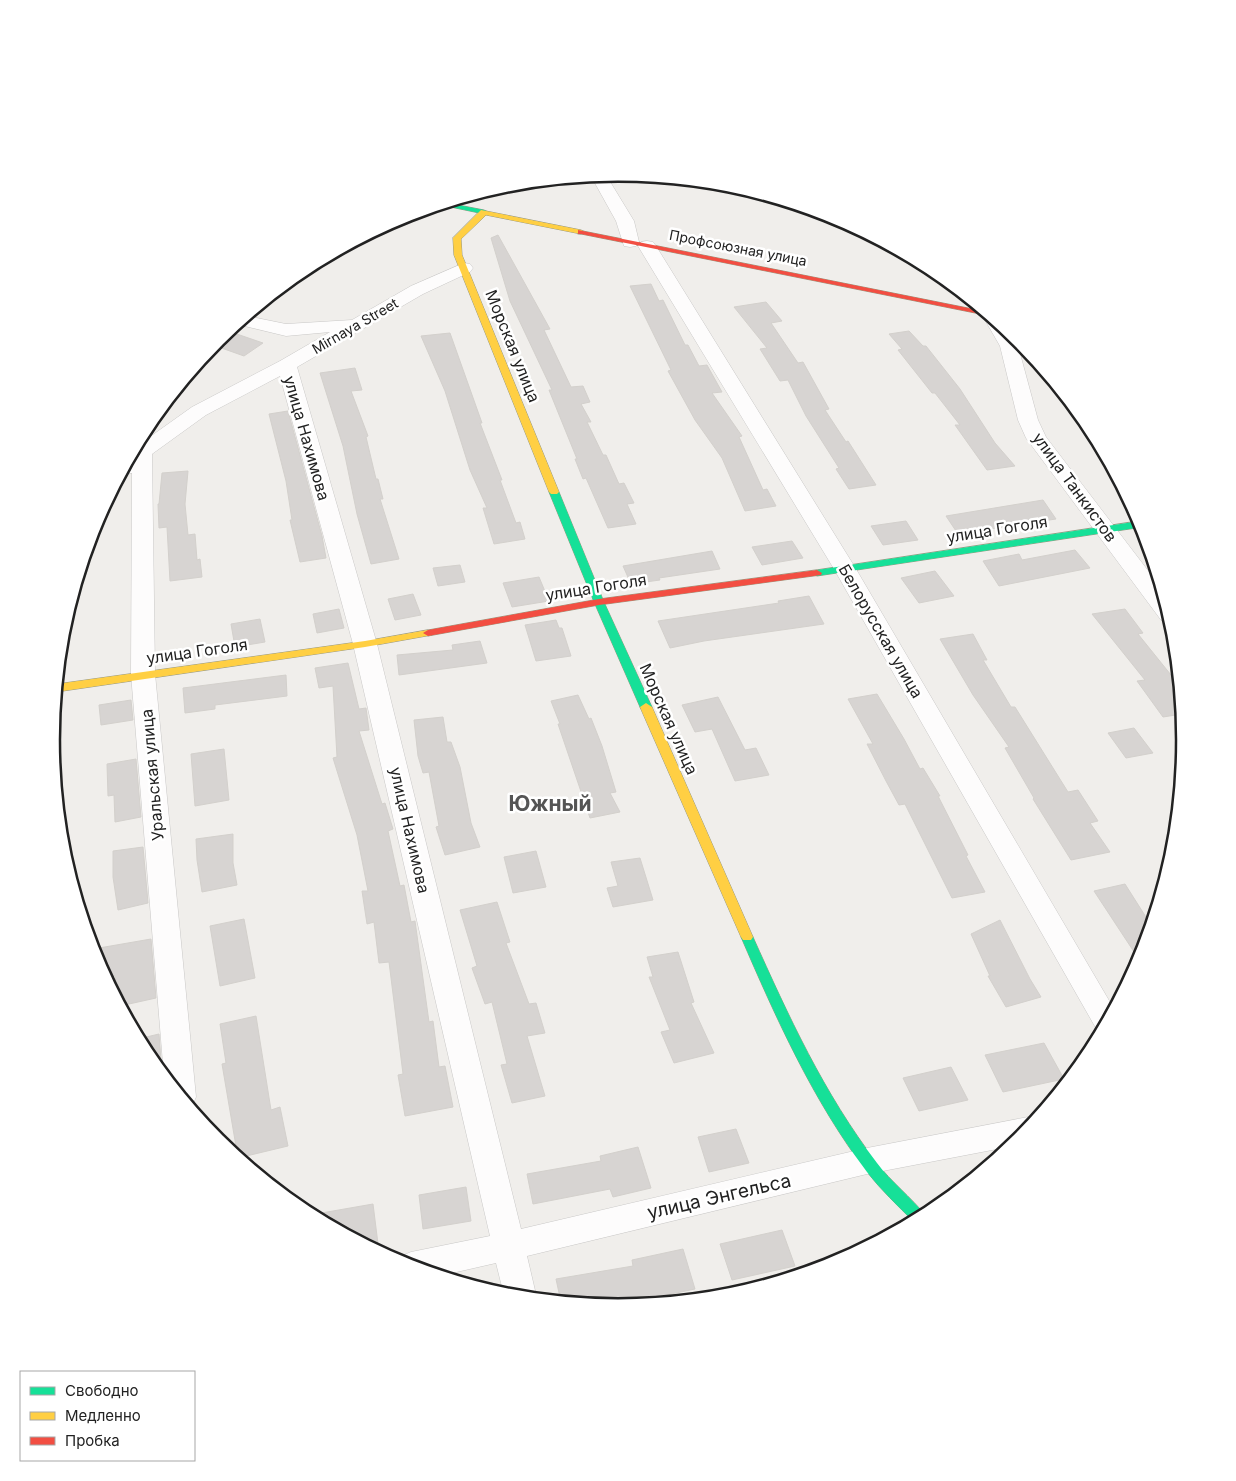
<svg xmlns="http://www.w3.org/2000/svg" width="1236" height="1481" font-family="Inter,sans-serif">
	<rect width="100%" height="100%" fill="#f0eeeb"/>
	<path fill="#d7d4d2" stroke="#d3d0cc" d="M 498,235 L 550,329 L 544,330 L 571,387 L 583,386 L 590,402 L 581,404 L 591,422 L 587,422 L 603,455 L 606,455 L 619,484 L 624,483 L 634,503 L 627,504 L 636,524 L 608,528 L 586,478 L 583,479 L 575,459 L 577,459 L 549,390 L 552,390 L 510,301 L 491,238 Z
		M 651,284 L 659,301 L 663,300 L 685,345 L 688,345 L 699,366 L 707,365 L 722,392 L 712,393 L 742,436 L 739,437 L 763,490 L 767,489 L 776,506 L 745,511 L 722,458 L 695,420 L 668,371 L 671,370 L 630,286 Z
		M 766,302 L 782,321 L 771,323 L 798,363 L 803,362 L 829,409 L 825,410 L 846,442 L 848,441 L 876,485 L 849,489 L 836,469 L 839,468 L 806,416 L 788,380 L 780,381 L 760,349 L 767,348 L 734,307 Z
		M 228,331 L 263,343 L 244,356 L 213,345 Z
		M 909,331 L 923,346 L 926,346 L 960,389 L 995,443 L 1015,466 L 987,470 L 955,425 L 960,425 L 935,393 L 932,393 L 898,350 L 902,349 L 889,334 Z
		M 450,333 L 482,423 L 480,423 L 502,480 L 500,480 L 516,523 L 520,522 L 525,539 L 494,544 L 483,508 L 487,508 L 470,470 L 445,391 L 421,336 Z
		M 355,368 L 362,390 L 351,391 L 368,436 L 366,437 L 376,479 L 378,479 L 383,499 L 380,499 L 399,559 L 371,564 L 357,514 L 343,446 L 320,373 Z
		M 288,411 L 322,536 L 326,558 L 300,562 L 290,520 L 292,520 L 286,481 L 269,414 Z
		M 188,471 L 185,504 L 188,535 L 195,534 L 197,560 L 200,559 L 202,577 L 170,581 L 167,527 L 159,528 L 158,504 L 159,504 L 162,473 Z
		M 1043,500 L 1056,519 L 958,534 L 946,516 Z
		M 906,521 L 918,540 L 883,545 L 871,526 Z
		M 792,541 L 803,558 L 762,565 L 752,547 Z
		M 1075,550 L 1090,568 L 999,586 L 983,561 L 1019,554 L 1022,560 Z
		M 712,551 L 720,569 L 659,578 L 660,580 L 631,584 L 623,566 Z
		M 460,565 L 465,582 L 438,586 L 433,568 Z
		M 935,571 L 954,596 L 919,603 L 901,578 Z
		M 539,577 L 549,601 L 512,607 L 503,583 Z
		M 413,594 L 421,615 L 395,620 L 388,599 Z
		M 809,596 L 824,624 L 704,641 L 670,648 L 658,621 L 779,603 L 778,601 Z
		M 339,609 L 344,628 L 317,633 L 313,614 Z
		M 1125,609 L 1143,633 L 1138,634 L 1171,675 L 1178,674 L 1182,714 L 1163,717 L 1137,681 L 1145,680 L 1092,614 Z
		M 260,619 L 265,642 L 235,647 L 231,624 Z
		M 556,620 L 559,628 L 562,628 L 571,656 L 536,661 L 525,625 Z
		M 973,634 L 987,660 L 983,660 L 1011,707 L 1015,707 L 1068,792 L 1078,790 L 1098,821 L 1090,823 L 1110,852 L 1071,860 L 1033,799 L 1034,798 L 1005,748 L 1009,747 L 973,695 L 940,639 Z
		M 480,641 L 487,663 L 399,675 L 397,655 L 453,650 L 452,645 Z
		M 348,663 L 359,709 L 366,708 L 369,730 L 359,731 L 382,804 L 385,803 L 393,829 L 388,831 L 400,886 L 404,885 L 411,922 L 415,921 L 429,1022 L 433,1021 L 439,1067 L 445,1066 L 453,1107 L 405,1116 L 398,1075 L 403,1074 L 389,962 L 379,963 L 374,922 L 367,924 L 362,891 L 368,891 L 357,835 L 333,758 L 337,757 L 333,686 L 319,688 L 315,668 Z
		M 286,675 L 287,696 L 215,705 L 215,709 L 185,713 L 183,688 Z
		M 877,694 L 904,739 L 920,769 L 923,768 L 940,796 L 938,796 L 968,855 L 966,856 L 985,892 L 952,898 L 905,804 L 899,805 L 886,781 L 867,744 L 873,744 L 848,699 Z
		M 578,695 L 589,719 L 591,718 L 602,746 L 616,792 L 610,793 L 620,812 L 590,818 L 558,724 L 560,724 L 551,701 Z
		M 718,697 L 745,750 L 756,748 L 769,775 L 735,781 L 712,729 L 695,732 L 682,705 Z
		M 131,700 L 133,720 L 101,725 L 99,705 Z
		M 443,717 L 447,742 L 451,742 L 460,767 L 471,823 L 480,847 L 445,855 L 436,827 L 439,826 L 429,772 L 423,773 L 418,756 L 414,720 Z
		M 1134,728 L 1153,753 L 1126,758 L 1108,733 Z
		M 224,749 L 229,800 L 195,806 L 191,754 Z
		M 136,759 L 141,817 L 115,822 L 114,795 L 108,796 L 107,764 Z
		M 233,834 L 233,863 L 237,885 L 202,892 L 197,860 L 196,839 Z
		M 143,847 L 148,903 L 118,910 L 113,877 L 113,851 Z
		M 536,851 L 546,887 L 513,893 L 504,857 Z
		M 640,858 L 653,900 L 613,907 L 607,888 L 618,886 L 611,862 Z
		M 1125,884 L 1151,925 L 1140,961 L 1094,891 Z
		M 497,902 L 510,942 L 506,943 L 529,1004 L 536,1003 L 545,1033 L 527,1036 L 545,1096 L 512,1103 L 501,1065 L 507,1064 L 492,1002 L 485,1004 L 472,968 L 477,966 L 460,910 Z
		M 244,919 L 255,978 L 220,986 L 210,926 Z
		M 1000,920 L 1030,979 L 1041,997 L 1006,1007 L 988,976 L 990,976 L 971,934 Z
		M 151,939 L 156,998 L 120,1006 L 115,976 L 105,977 L 100,967 L 99,948 Z
		M 678,952 L 694,1002 L 691,1003 L 714,1053 L 674,1063 L 661,1032 L 670,1030 L 649,977 L 653,977 L 647,957 Z
		M 256,1016 L 271,1110 L 280,1107 L 288,1146 L 238,1158 L 222,1064 L 226,1063 L 220,1024 Z
		M 159,1034 L 162,1074 L 147,1055 L 138,1039 Z
		M 1044,1043 L 1064,1079 L 1003,1092 L 985,1055 Z
		M 951,1067 L 968,1100 L 919,1111 L 903,1078 Z
		M 736,1129 L 749,1163 L 709,1172 L 698,1137 Z
		M 638,1147 L 651,1188 L 613,1197 L 610,1189 L 533,1204 L 527,1174 L 601,1161 L 600,1156 Z
		M 466,1187 L 471,1221 L 423,1229 L 419,1195 Z
		M 373,1204 L 378,1244 L 367,1246 L 310,1215 Z
		M 782,1230 L 795,1266 L 732,1280 L 720,1244 Z
		M 683,1249 L 695,1289 L 643,1300 L 642,1297 L 598,1305 L 561,1302 L 556,1279 L 633,1266 L 632,1260 Z"/>
	<g fill="none" stroke-linecap="round" stroke-linejoin="round">
		<defs>
			<path id="street" d="M 606,175 L 634,221 L 639,242 L 636,246 L 630,247 L 624,246 L 616,221 L 591,176 Z
				M 647,241 L 653,242 L 656,246 L 856,569 L 1114,1009 L 1102,1032 L 1097,1030 L 834,569 L 638,246 L 641,242 Z
				M 464,263 L 470,264 L 473,268 L 470,272 L 423,294 L 297,367 L 377,644 L 521,1229 L 867,1148 L 1028,1117 L 1036,1120 L 1013,1146 L 867,1174 L 527,1256 L 537,1299 L 504,1295 L 496,1263 L 439,1276 L 397,1262 L 399,1257 L 411,1252 L 490,1236 L 353,644 L 280,376 L 206,415 L 152,454 L 155,674 L 196,1097 L 192,1106 L 189,1107 L 164,1076 L 131,674 L 132,473 L 121,474 L 137,444 L 140,444 L 192,407 L 280,361 L 330,332 L 286,336 L 236,324 L 247,316 L 286,324 L 352,320 L 411,286 Z
				M 987,316 L 1011,334 L 1018,346 L 1038,420 L 1046,437 L 1162,589 L 1171,622 L 1161,620 L 1026,438 L 1018,420 L 1000,346 L 985,320 Z"/>
			<path id="fast" d="M 448,203 L 484,210 L 488,212 L 484,214 L 441,205 Z
				M 554,489 L 559,492 L 604,602 L 652,707 L 650,710 L 642,710 L 640,707 L 594,602 L 549,492 Z
				M 1140,521 L 1143,527 L 817,576 L 812,573 L 817,570 Z
				M 747,932 L 751,934 L 753,937 C 788,1015 824,1094 877,1163 C 891,1182 911,1197 926,1216 L 914,1222 C 898,1206 881,1190 867,1172 C 813,1101 776,1018 741,937 L 743,934 Z"/>
			<path id="slow" d="M 481,210 L 581,230 L 585,232 L 581,234 L 486,215 L 461,239 L 462,255 L 559,492 L 557,494 L 551,494 L 549,492 L 454,255 L 453,238 Z
				M 428,630 L 433,633 L 432,635 L 365,647 L 56,692 L 57,684 L 365,641 Z
				M 646,703 L 652,707 L 753,937 L 751,940 L 743,940 L 741,937 L 640,707 Z"/>
			<path id="jam" d="M 578,230 L 983,311 L 990,316 L 581,234 L 578,234 Z
				M 817,570 L 822,573 L 821,575 L 599,605 L 428,636 L 423,633 L 428,630 L 599,599 Z"/>
		</defs>
		<use href="#street" stroke="#c9c8c7" stroke-width="1"/>
		<use href="#fast" stroke="#999a82" stroke-width="1"/>
		<use href="#slow" stroke="#999a82" stroke-width="1"/>
		<use href="#jam" stroke="#999a82" stroke-width="1"/>
		<use href="#street" fill="#fdfcfc" fill-rule="evenodd"/>
		<use href="#fast" fill="#16e098" fill-rule="evenodd"/>
		<use href="#slow" fill="#ffcf43" fill-rule="evenodd"/>
		<use href="#jam" fill="#f24e42" fill-rule="evenodd"/>
	</g>
	<g text-anchor="middle" stroke-width="5" stroke-linejoin="round" paint-order="stroke">
		<g font-size="14" fill="#222" stroke="#fff">
			<text transform="translate(738 248) rotate(11)" y="5">Профсоюзная улица</text>
			<text transform="translate(355 326) rotate(-30)" y="5">Mirnaya Street</text>
		</g>
		<g font-size="16" fill="#222" stroke="#fff">
			<text transform="translate(513 346) rotate(68)" y="6">Морская улица</text>
			<text transform="translate(307 438) rotate(74)" y="6">улица Нахимова</text>
			<text transform="translate(1075 487) rotate(54)" y="6">улица Танкистов</text>
			<text transform="translate(997 529) rotate(-9)" y="6">улица Гоголя</text>
			<text transform="translate(596 587) rotate(-9)" y="6">улица Гоголя</text>
			<text transform="translate(881 631) rotate(60)" y="6">Белорусская улица</text>
			<text transform="translate(197 651) rotate(-8)" y="6">улица Гоголя</text>
			<text transform="translate(669 719) rotate(66)" y="6">Морская улица</text>
			<text transform="translate(152 775) rotate(-95)" y="6">Уральская улица</text>
			<text transform="translate(410 830) rotate(77)" y="6">улица Нахимова</text>
		</g>
		<g font-size="19" fill="#222" stroke="#fff">
			<text transform="translate(719 1196) rotate(-13)" y="7">улица Энгельса</text>
		</g>
		<g font-size="21" font-weight="bold" fill="#555" stroke="#fff">
			<text x="550" y="811">Южный</text>
		</g>
	</g>
	<path d="M0 0H1236V1481H0ZM60 740a558 558 0 1 1 1116 0a558 558 0 1 1-1116 0Z" fill="#fff" fill-rule="evenodd"/>
	<path fill="none" stroke="#222" stroke-width="2.5" d="M60 740a558 558 0 1 1 1116 0a558 558 0 1 1-1116 0Z"/>
	<rect x="20" y="1371" width="175" height="90" fill="#ffffff" stroke="#a7a7a7"/>
	<rect x="30" y="1387" width="25" height="8" fill="#16e098" stroke="#a7a7a7"/>
	<text x="65" y="1396" font-size="15" fill="#222222">Свободно</text>
	<rect x="30" y="1412" width="25" height="8" fill="#ffcf43" stroke="#a7a7a7"/>
	<text x="65" y="1421" font-size="15" fill="#222222">Медленно</text>
	<rect x="30" y="1437" width="25" height="8" fill="#f24e42" stroke="#a7a7a7"/>
	<text x="65" y="1446" font-size="15" fill="#222222">Пробка</text>
</svg>
